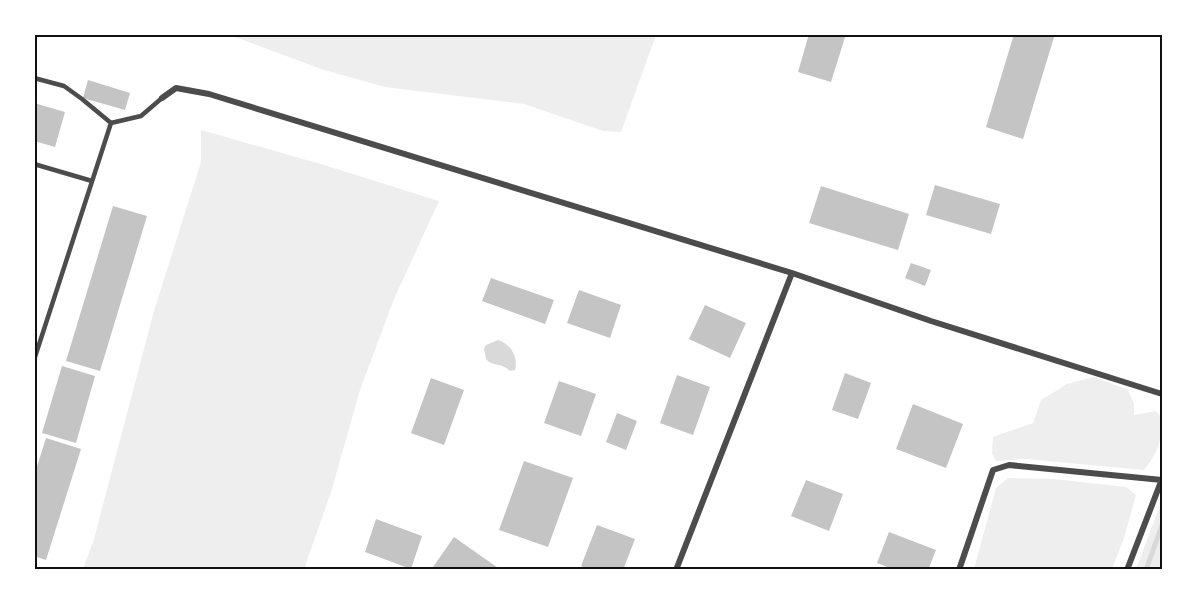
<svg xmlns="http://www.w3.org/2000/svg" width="1197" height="604" font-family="Montserrat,sans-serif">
	<rect width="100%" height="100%" fill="#fff"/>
	<path fill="#eee" d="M 230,35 L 656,34 L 656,35 L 621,132 L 603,131 L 524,104 L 385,87 L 321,69 Z
		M 201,130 L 324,165 L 439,201 L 394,299 L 360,390 L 331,492 L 304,569 L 83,569 L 94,539 L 154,311 L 201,162 Z
		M 1094,377 L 1128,390 L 1134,404 L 1134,415 L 1156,411 L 1162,418 C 1163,439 1157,454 1144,470 L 1025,459 L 996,461 L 992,454 L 993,437 L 1033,423 L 1041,400 L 1067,384 Z
		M 1008,478 L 1054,479 L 1126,487 L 1136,495 L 1124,538 L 1112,569 L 974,569 L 996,488 Z
		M 1162,500 L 1162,569 L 1136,569 Z"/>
	<path fill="#d9d9d9" d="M 498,340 C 510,343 519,358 515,370 L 510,371 C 501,362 492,367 486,359 L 484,349 L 486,345 Z"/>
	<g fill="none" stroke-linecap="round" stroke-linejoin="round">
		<path stroke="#d9d9d9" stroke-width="5" d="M 1146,570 L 1162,525"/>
	</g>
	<path fill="#c4c4c4" d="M 809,34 L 846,34 L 831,82 L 798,72 Z
		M 1014,34 L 1055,34 L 1023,139 L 986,127 Z
		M 88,80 L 130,93 L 125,110 L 83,98 Z
		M 34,103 L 65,112 L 55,147 L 34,141 Z
		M 935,185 L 1000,204 L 991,234 L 926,215 Z
		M 821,186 L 909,214 L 898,250 L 809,223 Z
		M 113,206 L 147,216 L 100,371 L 66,361 Z
		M 911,263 L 931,270 L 925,286 L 905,278 Z
		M 491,278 L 554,300 L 545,324 L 482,301 Z
		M 579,290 L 621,305 L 610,338 L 567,323 Z
		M 705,305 L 746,323 L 730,358 L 689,339 Z
		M 62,366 L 95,376 L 76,443 L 42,433 Z
		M 845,373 L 871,383 L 858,419 L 832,410 Z
		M 677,375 L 710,387 L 693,435 L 660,423 Z
		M 431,378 L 464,390 L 444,445 L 411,433 Z
		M 559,381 L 596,394 L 581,436 L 544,423 Z
		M 913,404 L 963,424 L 946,468 L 896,449 Z
		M 617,413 L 637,421 L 626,450 L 606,442 Z
		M 46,438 L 81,449 L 46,560 L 34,556 L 34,476 Z
		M 524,461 L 573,478 L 548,547 L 499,530 Z
		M 806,480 L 843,494 L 829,531 L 791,516 Z
		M 376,519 L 422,536 L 411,569 L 365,552 Z
		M 597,525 L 635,539 L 623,570 L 591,570 L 581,566 Z
		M 889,532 L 936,550 L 928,570 L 895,570 L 877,563 Z
		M 454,537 L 501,570 L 431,570 Z"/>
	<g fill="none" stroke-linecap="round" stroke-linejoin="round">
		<path stroke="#4c4c4c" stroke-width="4.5" d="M 34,78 L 64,86 L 82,99 L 111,123 L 34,360
			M 111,123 L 141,116 L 162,98
			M 34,164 L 92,181"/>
		<path stroke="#4c4c4c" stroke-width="6" d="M 162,98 L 176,88 L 209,94 L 792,273 L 931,321 L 1162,394
			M 676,570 L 792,273
			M 959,570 L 993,470 L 1009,465 L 1162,480
			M 1127,570 L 1162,479"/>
	</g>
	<rect width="1197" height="604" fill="none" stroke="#ffffff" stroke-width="72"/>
	<rect x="36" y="36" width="1125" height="532" fill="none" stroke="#111" stroke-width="2"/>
</svg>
